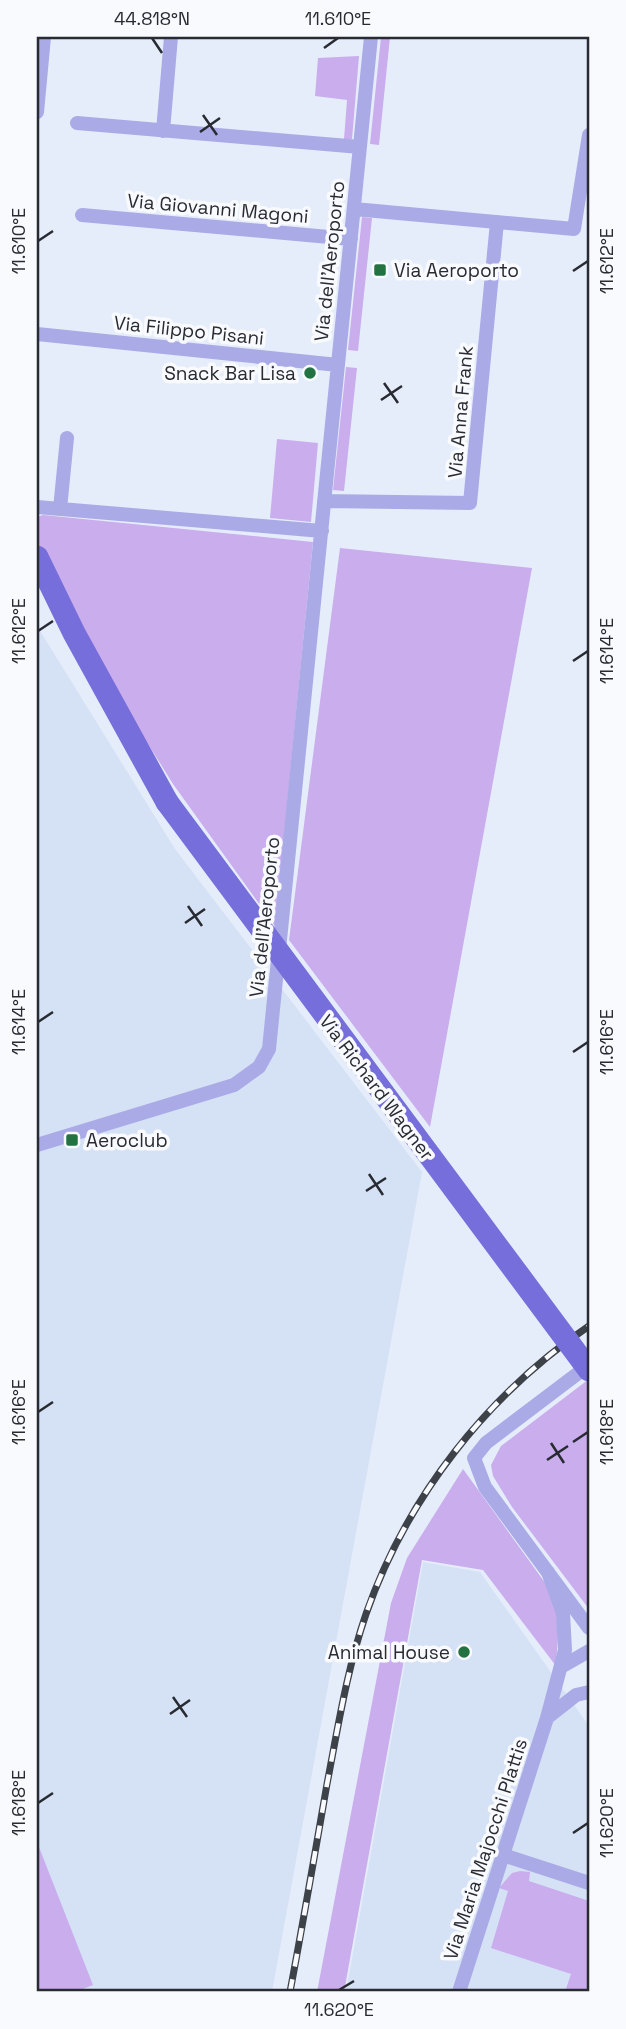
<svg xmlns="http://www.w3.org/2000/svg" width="626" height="2029" font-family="'Space Grotesk',sans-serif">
	<rect width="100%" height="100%" fill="#e5edfb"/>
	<path fill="#d5e1f5" d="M 37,626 L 175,849 L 422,1172 L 272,1992 L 37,1992 Z
		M 423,1562 L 480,1572 L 589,1726 L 589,1992 L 346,1992 Z"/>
	<path fill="#caaded" d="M 381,37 L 390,37 L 379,145 L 370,144 Z
		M 359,56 L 352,139 L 344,139 L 347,100 L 315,96 L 318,58 Z
		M 362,217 L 372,218 L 358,351 L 348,350 Z
		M 346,367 L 357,368 L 344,491 L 333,490 Z
		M 277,439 L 318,443 L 311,522 L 270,518 Z
		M 43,515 L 313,542 L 275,926 L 173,784 L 87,646 L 37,547 L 37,517 Z
		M 340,548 L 532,568 L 430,1127 L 289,940 Z
		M 589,1379 L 589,1609 L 512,1507 L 493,1476 L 491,1465 L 501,1446 Z
		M 463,1469 L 551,1591 L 559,1620 L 556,1666 L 483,1570 L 422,1560 L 344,1992 L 317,1992 L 391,1603 L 407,1558 Z
		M 37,1842 L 93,1985 L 75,1992 L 37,1992 Z
		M 520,1871 L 530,1872 L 529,1881 L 589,1901 L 589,1992 L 565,1992 L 571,1974 L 491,1948 L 508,1891 L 499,1888 L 512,1873 Z"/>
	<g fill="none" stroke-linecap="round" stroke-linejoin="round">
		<path stroke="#aaabe6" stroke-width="14" d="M 37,112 L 44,37
			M 77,123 L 360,147
			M 163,131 L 171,37
			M 354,209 L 574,229 L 589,135
			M 82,215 L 351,239
			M 37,334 L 338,365
			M 324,501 L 470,503 L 497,222
			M 37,507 L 322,531
			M 60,509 L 67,438
			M 37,1145 L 234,1085 L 259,1067 L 269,1049 L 371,37
			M 589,1365 L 486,1443 L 474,1458 L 485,1487 L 589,1628
			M 561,1667 L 589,1651
			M 548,1717 L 576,1695 L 589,1692
			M 503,1855 L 589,1883
			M 459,1992 L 547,1718 L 565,1650 L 563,1613 L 548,1572"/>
		<path stroke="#766fdb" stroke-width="23" d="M 37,557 L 74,633 L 167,802"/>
		<defs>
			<path id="rail" d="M 290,1992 C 303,1923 315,1853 327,1784 C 338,1727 347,1669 366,1614 C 407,1497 487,1395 589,1326"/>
		</defs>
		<use href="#rail" stroke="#3d4148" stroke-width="7"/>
		<use href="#rail" stroke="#f8fafd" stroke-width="4.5" stroke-dasharray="13" stroke-linecap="butt"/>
		<path stroke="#766fdb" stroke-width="23" d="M 167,802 L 589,1370"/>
	</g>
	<path fill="none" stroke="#282b31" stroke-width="2.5" d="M 152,38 L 162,53M 324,48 L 338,38M 203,115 L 217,135M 200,132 L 220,118M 38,241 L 53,231M 573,271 L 588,261M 384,383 L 398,403M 381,400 L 402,386M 38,631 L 53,621M 573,661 L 588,651M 188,906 L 202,926M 185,923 L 205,909M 38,1022 L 53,1012M 573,1052 L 588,1042M 369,1174 L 383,1195M 366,1191 L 386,1178M 38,1412 L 53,1402M 573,1442 L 588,1432M 551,1443 L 564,1463M 547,1460 L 568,1446M 173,1697 L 187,1717M 170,1714 L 190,1700M 38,1803 L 53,1793M 573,1833 L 588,1823M 339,1990 L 354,1981"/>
	<g fill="#227242" stroke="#f8fafd" stroke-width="2.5">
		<rect x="373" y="263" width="14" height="14" rx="3.5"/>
		<circle cx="310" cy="373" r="7"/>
		<rect x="65" y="1133" width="14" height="14" rx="3.5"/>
		<circle cx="464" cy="1652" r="7"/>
	</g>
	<g text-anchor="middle" stroke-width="7" stroke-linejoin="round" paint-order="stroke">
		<g font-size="19" fill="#282b31" stroke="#f8fafd">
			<text transform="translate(218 208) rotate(5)" y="7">Via Giovanni Magoni</text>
			<text transform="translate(329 261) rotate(-84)" y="7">Via dell'Aeroporto</text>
			<text transform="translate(189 330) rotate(6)" y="7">Via Filippo Pisani</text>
			<text transform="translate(460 412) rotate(-85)" y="7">Via Anna Frank</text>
			<text transform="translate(264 917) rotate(-84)" y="7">Via dell'Aeroporto</text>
			<text transform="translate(377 1087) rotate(53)" y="7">Via Richard Wagner</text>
			<text transform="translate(485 1849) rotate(-72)" y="7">Via Maria Majocchi Plattis</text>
		</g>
		<g font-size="19" fill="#282b31" stroke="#f8fafd" text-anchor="start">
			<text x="394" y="277">Via Aeroporto</text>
			<text x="296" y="380" text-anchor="end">Snack Bar Lisa</text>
			<text x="86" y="1147">Aeroclub</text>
			<text x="450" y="1659" text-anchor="end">Animal House</text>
		</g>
	</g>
	<rect width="626" height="2029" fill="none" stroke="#f8fafd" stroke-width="77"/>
	<rect x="38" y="38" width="550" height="1952" fill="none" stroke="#282b31" stroke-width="2.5"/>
	<g font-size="18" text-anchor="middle" fill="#282b31">
		<text x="152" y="25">44.818°N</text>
		<text x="338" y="25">11.610°E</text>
		<text transform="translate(19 241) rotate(-90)" y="6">11.610°E</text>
		<text transform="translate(607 261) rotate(-90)" y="6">11.612°E</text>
		<text transform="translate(19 631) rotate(-90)" y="6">11.612°E</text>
		<text transform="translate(607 651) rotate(-90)" y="6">11.614°E</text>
		<text transform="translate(19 1022) rotate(-90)" y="6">11.614°E</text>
		<text transform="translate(607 1042) rotate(-90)" y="6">11.616°E</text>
		<text transform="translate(19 1412) rotate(-90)" y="6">11.616°E</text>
		<text transform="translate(607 1432) rotate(-90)" y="6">11.618°E</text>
		<text transform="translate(19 1803) rotate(-90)" y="6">11.618°E</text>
		<text transform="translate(607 1823) rotate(-90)" y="6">11.620°E</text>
		<text x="339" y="2016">11.620°E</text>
	</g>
</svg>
